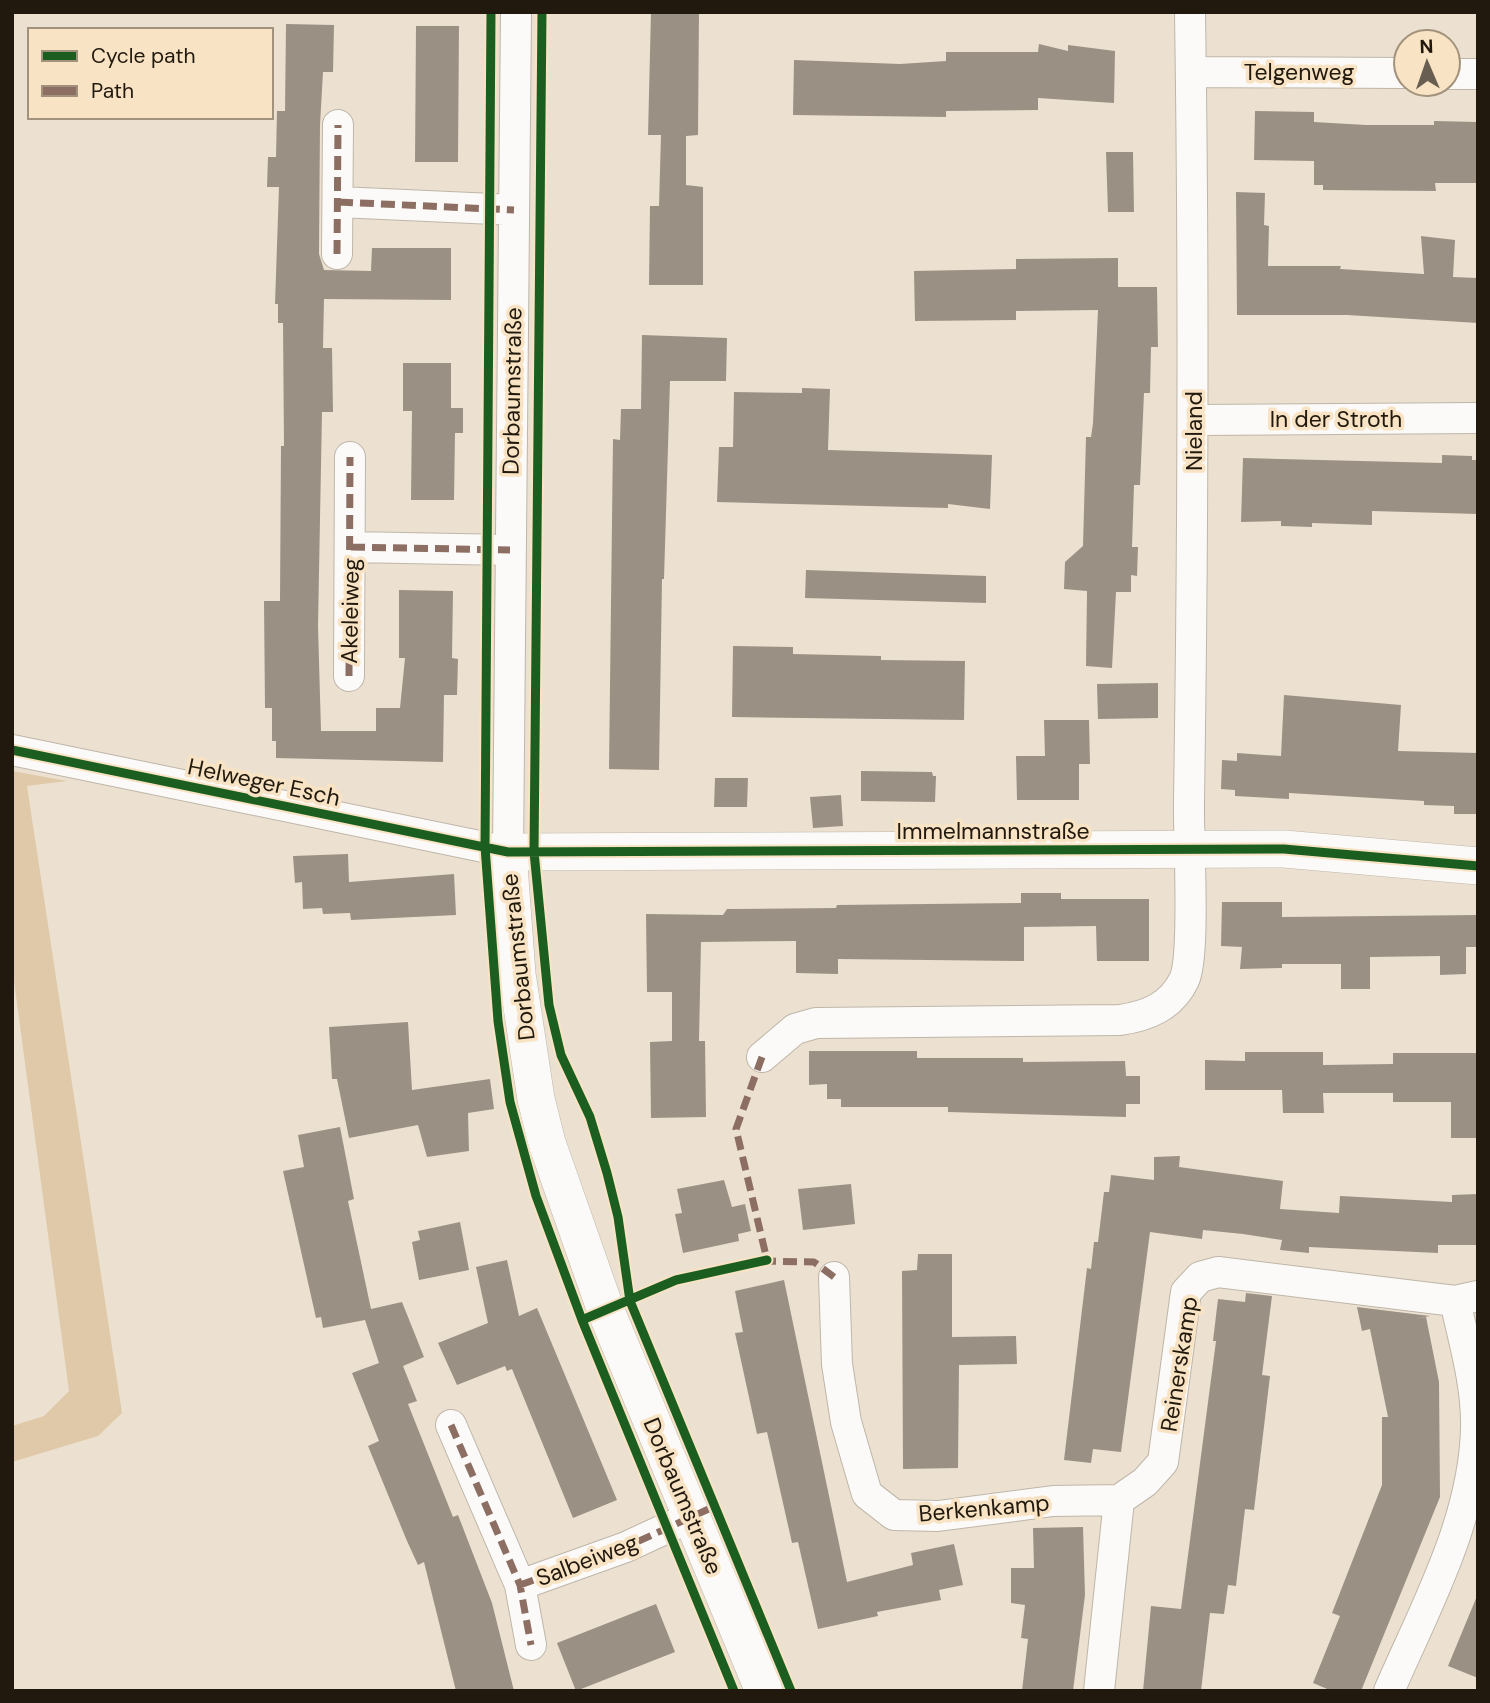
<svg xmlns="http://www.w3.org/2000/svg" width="1490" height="1703" font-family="'DM Sans',sans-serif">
	<rect width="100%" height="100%" fill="#ece1d0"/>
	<path fill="#dfc9a8" d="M 12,771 L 67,781 L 27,786 L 122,1413 L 98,1436 L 12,1462 L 12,1426 L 44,1416 L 69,1391 L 12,966 Z"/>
	<path fill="#9a9184" d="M 651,12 L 699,12 L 698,135 L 686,136 L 686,185 L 703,187 L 703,285 L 649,285 L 650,206 L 659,206 L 661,135 L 648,135 Z
		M 286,24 L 334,25 L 333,72 L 323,72 L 320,125 L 319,254 L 324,270 L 371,271 L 372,248 L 451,248 L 451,300 L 324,299 L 323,348 L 332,348 L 333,412 L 322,412 L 318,626 L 321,731 L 376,731 L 376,708 L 400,708 L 405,658 L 399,658 L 399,590 L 453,591 L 452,658 L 458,659 L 457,695 L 444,695 L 443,762 L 276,758 L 276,741 L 272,741 L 272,708 L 265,708 L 264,601 L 280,601 L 281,446 L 284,446 L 283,323 L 278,323 L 278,304 L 275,304 L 279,187 L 267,187 L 268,157 L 276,157 L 277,111 L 285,111 Z
		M 416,26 L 459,26 L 458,162 L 415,162 Z
		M 1039,44 L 1068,51 L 1068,45 L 1115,51 L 1114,103 L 1038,98 L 1038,110 L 946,111 L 946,117 L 793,115 L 794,60 L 900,64 L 946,61 L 946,52 L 1038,52 Z
		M 1255,111 L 1314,112 L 1314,122 L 1366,125 L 1434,125 L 1434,121 L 1478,122 L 1478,183 L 1435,183 L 1436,191 L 1323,190 L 1323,185 L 1314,185 L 1314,161 L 1254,160 Z
		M 1106,152 L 1133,152 L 1134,212 L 1108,212 Z
		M 1236,192 L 1265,193 L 1264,225 L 1269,226 L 1268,266 L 1341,266 L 1340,269 L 1424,274 L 1421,236 L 1455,240 L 1453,277 L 1478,278 L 1478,323 L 1347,315 L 1237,315 Z
		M 1118,258 L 1118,287 L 1157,287 L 1158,347 L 1151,347 L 1150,393 L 1144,393 L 1140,485 L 1134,485 L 1132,547 L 1138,547 L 1137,576 L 1131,575 L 1131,592 L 1116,592 L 1112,668 L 1086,666 L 1087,591 L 1064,589 L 1065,562 L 1083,546 L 1086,437 L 1091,437 L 1093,423 L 1098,310 L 1016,311 L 1016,320 L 915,321 L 914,271 L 1016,269 L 1016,259 Z
		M 642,335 L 727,338 L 726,381 L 670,381 L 664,579 L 662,579 L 659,770 L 609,769 L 613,439 L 620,440 L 621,409 L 641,409 Z
		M 403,363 L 451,363 L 451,408 L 463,408 L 463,433 L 455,433 L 454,500 L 411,500 L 412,411 L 403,411 Z
		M 802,388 L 830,389 L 828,450 L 992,455 L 990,509 L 948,504 L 948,508 L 717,502 L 719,447 L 733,447 L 734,392 L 802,393 Z
		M 1442,455 L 1472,456 L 1472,460 L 1478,460 L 1478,514 L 1372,511 L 1372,525 L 1312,523 L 1312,527 L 1281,526 L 1281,521 L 1241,522 L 1243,458 L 1442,463 Z
		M 806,570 L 986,576 L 986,603 L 805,598 Z
		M 733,646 L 793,647 L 793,654 L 881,656 L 881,660 L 965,661 L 964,720 L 732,717 Z
		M 1158,683 L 1158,718 L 1098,719 L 1097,684 Z
		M 1284,695 L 1401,705 L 1398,751 L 1478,753 L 1478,814 L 1454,814 L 1454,806 L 1424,805 L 1424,801 L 1289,793 L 1289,799 L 1235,796 L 1235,790 L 1221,789 L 1222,760 L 1237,761 L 1237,753 L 1281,756 Z
		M 1044,720 L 1089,720 L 1090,764 L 1079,764 L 1079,800 L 1017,800 L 1016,756 L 1045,756 Z
		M 861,771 L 932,772 L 933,776 L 936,776 L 935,802 L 861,801 Z
		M 715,778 L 748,778 L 747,807 L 714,807 Z
		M 841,795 L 843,826 L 813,828 L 810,797 Z
		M 348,854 L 349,882 L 454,874 L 456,915 L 351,920 L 350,913 L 323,914 L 322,908 L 303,909 L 302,882 L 295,883 L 293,856 Z
		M 1021,893 L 1061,893 L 1061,899 L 1149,899 L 1149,961 L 1097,961 L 1096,926 L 1024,927 L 1024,961 L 838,959 L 838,974 L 796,973 L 796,941 L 701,942 L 699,1041 L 705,1041 L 706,1117 L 651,1118 L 650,1042 L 672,1041 L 672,992 L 647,992 L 646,914 L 723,915 L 727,909 L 836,908 L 837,905 L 1021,903 Z
		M 1222,902 L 1282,902 L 1282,917 L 1478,915 L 1478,947 L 1466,947 L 1466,974 L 1440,975 L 1440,956 L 1370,957 L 1370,989 L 1341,989 L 1341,964 L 1282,964 L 1282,968 L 1240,969 L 1242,947 L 1221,946 Z
		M 408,1022 L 412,1090 L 490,1079 L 494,1109 L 468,1113 L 469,1151 L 427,1157 L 418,1125 L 349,1138 L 337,1079 L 332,1079 L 329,1027 Z
		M 809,1051 L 917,1051 L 917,1058 L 1023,1058 L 1023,1062 L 1125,1061 L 1126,1076 L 1140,1076 L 1140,1104 L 1126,1104 L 1126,1117 L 948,1112 L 948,1107 L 841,1107 L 841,1099 L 827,1099 L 827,1084 L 809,1085 Z
		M 1245,1052 L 1323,1052 L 1323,1065 L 1393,1064 L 1393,1053 L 1476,1053 L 1476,1138 L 1451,1138 L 1451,1102 L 1393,1102 L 1393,1093 L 1323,1093 L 1324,1113 L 1283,1113 L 1282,1090 L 1205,1090 L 1205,1060 L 1245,1061 Z
		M 340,1127 L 354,1199 L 348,1201 L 371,1309 L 402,1302 L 424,1357 L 403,1366 L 417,1401 L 408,1404 L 453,1517 L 458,1515 L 492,1603 L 514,1691 L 456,1691 L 424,1562 L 418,1565 L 407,1541 L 368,1446 L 379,1441 L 352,1373 L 379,1363 L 365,1320 L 323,1328 L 321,1317 L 316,1318 L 283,1171 L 304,1167 L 298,1135 Z
		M 1180,1156 L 1179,1167 L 1283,1181 L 1280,1209 L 1339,1213 L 1340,1196 L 1452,1202 L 1452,1195 L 1478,1194 L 1478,1245 L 1438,1245 L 1438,1253 L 1309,1247 L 1309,1253 L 1280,1250 L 1282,1240 L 1243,1234 L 1203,1230 L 1202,1239 L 1150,1232 L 1121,1452 L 1093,1449 L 1091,1463 L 1064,1460 L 1087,1268 L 1091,1269 L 1094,1242 L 1098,1242 L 1104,1192 L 1109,1192 L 1111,1175 L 1154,1180 L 1154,1157 Z
		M 724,1180 L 732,1207 L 745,1204 L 751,1231 L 738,1234 L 739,1241 L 683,1253 L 675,1214 L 682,1213 L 677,1189 Z
		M 851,1184 L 855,1224 L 803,1230 L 798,1189 Z
		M 460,1222 L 469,1270 L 419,1280 L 412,1242 L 420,1240 L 418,1231 Z
		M 918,1254 L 952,1254 L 952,1337 L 1016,1336 L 1017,1364 L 959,1365 L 958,1468 L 903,1469 L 902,1271 L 917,1270 Z
		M 507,1260 L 519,1316 L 537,1308 L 617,1500 L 573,1518 L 512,1369 L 507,1371 L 505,1366 L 457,1385 L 438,1343 L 488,1323 L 476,1267 Z
		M 784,1280 L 847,1582 L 913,1565 L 911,1553 L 954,1544 L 963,1585 L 939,1590 L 941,1600 L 877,1612 L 878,1616 L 818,1629 L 798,1542 L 792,1543 L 767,1432 L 757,1434 L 735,1333 L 743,1332 L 735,1291 Z
		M 1246,1293 L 1272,1296 L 1262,1375 L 1270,1376 L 1254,1510 L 1245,1509 L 1236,1586 L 1228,1585 L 1224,1614 L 1210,1613 L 1201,1691 L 1143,1691 L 1151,1606 L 1181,1609 L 1216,1341 L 1213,1341 L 1218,1299 L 1245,1302 Z
		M 1357,1307 L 1430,1316 L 1414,1319 L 1426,1317 L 1439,1382 L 1440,1497 L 1361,1691 L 1332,1691 L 1313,1683 L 1340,1616 L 1332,1613 L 1382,1485 L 1382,1417 L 1388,1417 L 1370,1329 L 1362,1331 Z
		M 1083,1527 L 1085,1595 L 1073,1691 L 1022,1691 L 1028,1639 L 1021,1638 L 1025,1605 L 1011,1603 L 1011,1568 L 1034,1568 L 1033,1528 Z
		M 1477,1596 L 1478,1596 L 1478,1678 L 1448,1666 Z
		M 656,1604 L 675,1652 L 576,1691 L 557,1643 Z"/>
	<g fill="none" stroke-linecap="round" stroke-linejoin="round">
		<defs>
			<path id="minor" d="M 1191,72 L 1406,73
				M 1448,74 L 1478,74
				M 339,202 L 514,210
				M 337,254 L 338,125
				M 1195,420 L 1478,418
				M 351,547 L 510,550
				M 349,676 L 350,457
				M 12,750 L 508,852 L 516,12
				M 762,1057 L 795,1029 L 816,1023 L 1120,1020 C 1147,1016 1171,1007 1184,980 C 1196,956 1188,836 1189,801 C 1193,538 1194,275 1190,12
				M 834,1277 L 837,1364 L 846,1422 L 867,1494 L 894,1515 L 938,1516 L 1053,1501 L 1119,1500
				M 451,1425 L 520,1585 L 531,1645
				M 520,1585 L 626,1547 L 691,1517
				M 1099,1691 L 1119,1500 L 1145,1482 L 1163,1462 L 1186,1292 L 1200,1277 L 1218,1272 L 1455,1301
				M 1389,1691 C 1425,1608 1474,1520 1476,1428 C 1477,1385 1464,1342 1455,1301 L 1478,1296"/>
			<path id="tertiary" d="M 764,1691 L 606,1311 L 547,1143 L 536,1099 L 517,974 L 508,852 L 1284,849 L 1478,866"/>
		</defs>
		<use href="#minor" stroke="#beb6a9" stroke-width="32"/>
		<use href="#tertiary" stroke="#beb6a9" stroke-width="38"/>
		<use href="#minor" stroke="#fcfaf8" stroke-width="30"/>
		<use href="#tertiary" stroke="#fcfaf8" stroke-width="37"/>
		<path stroke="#8d6e63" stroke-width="7" stroke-dasharray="14 7" stroke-linecap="butt" d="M 339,202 L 514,210
			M 337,254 L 338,125
			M 351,547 L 510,550
			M 349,676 L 350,457
			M 762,1057 L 736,1129 L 767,1260
			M 762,1261 L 814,1262 L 834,1277
			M 451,1425 L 520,1585 L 531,1645
			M 520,1585 L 626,1547 L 713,1507"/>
		<defs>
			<path id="cycleway" d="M 491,12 L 485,847 L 498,1021 L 510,1102 L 536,1196 L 582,1320 L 734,1691
				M 542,12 L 534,852 L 549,1005 L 561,1055 L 590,1117 L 607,1173 L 618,1217 L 630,1301 L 791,1691
				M 12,750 L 508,852 L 1284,849 L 1478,866
				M 582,1320 L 676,1280 L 767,1260"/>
		</defs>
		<use href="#cycleway" stroke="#f8e3c4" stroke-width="13"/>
		<use href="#cycleway" stroke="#1b5e20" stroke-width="9"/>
	</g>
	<g text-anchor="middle" stroke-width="7" stroke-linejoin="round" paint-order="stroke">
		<g font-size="23" fill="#21190e" stroke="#f8e3c4">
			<text x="1299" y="80">Telgenweg</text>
			<text transform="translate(512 391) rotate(-89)" y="8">Dorbaumstraße</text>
			<text x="1336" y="427">In der Stroth</text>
			<text transform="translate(1194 431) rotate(-90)" y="8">Nieland</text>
			<text transform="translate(350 611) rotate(-89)" y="8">Akeleiweg</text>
			<text transform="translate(264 782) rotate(12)" y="8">Helweger Esch</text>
			<text x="993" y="839">Immelmannstraße</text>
			<text transform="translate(518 957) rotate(-96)" y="8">Dorbaumstraße</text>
			<text transform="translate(1179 1364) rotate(-81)" y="8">Reinerskamp</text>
			<text transform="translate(683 1496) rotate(67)" y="8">Dorbaumstraße</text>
			<text transform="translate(984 1508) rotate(-5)" y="8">Berkenkamp</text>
			<text transform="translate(587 1560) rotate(-21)" y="8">Salbeiweg</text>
		</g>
	</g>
	<rect width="1490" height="1703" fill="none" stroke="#21190e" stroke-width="28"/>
	<rect x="28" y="28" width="245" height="91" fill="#f8e3c4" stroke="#a2927b" stroke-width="2"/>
	<rect x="42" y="51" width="35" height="10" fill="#1b5e20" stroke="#a2927b" stroke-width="2"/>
	<text x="91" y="63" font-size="21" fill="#21190e">Cycle path</text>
	<rect x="42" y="86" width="35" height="10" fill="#8d6e63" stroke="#a2927b" stroke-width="2"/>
	<text x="91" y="98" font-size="21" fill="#21190e">Path</text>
	<g transform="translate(1427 63) rotate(358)"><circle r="33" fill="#f8e3c4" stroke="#a2927b" stroke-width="2"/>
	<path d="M0-5L12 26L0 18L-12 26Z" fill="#685f52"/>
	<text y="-10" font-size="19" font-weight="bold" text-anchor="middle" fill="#21190e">N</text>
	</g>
</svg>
